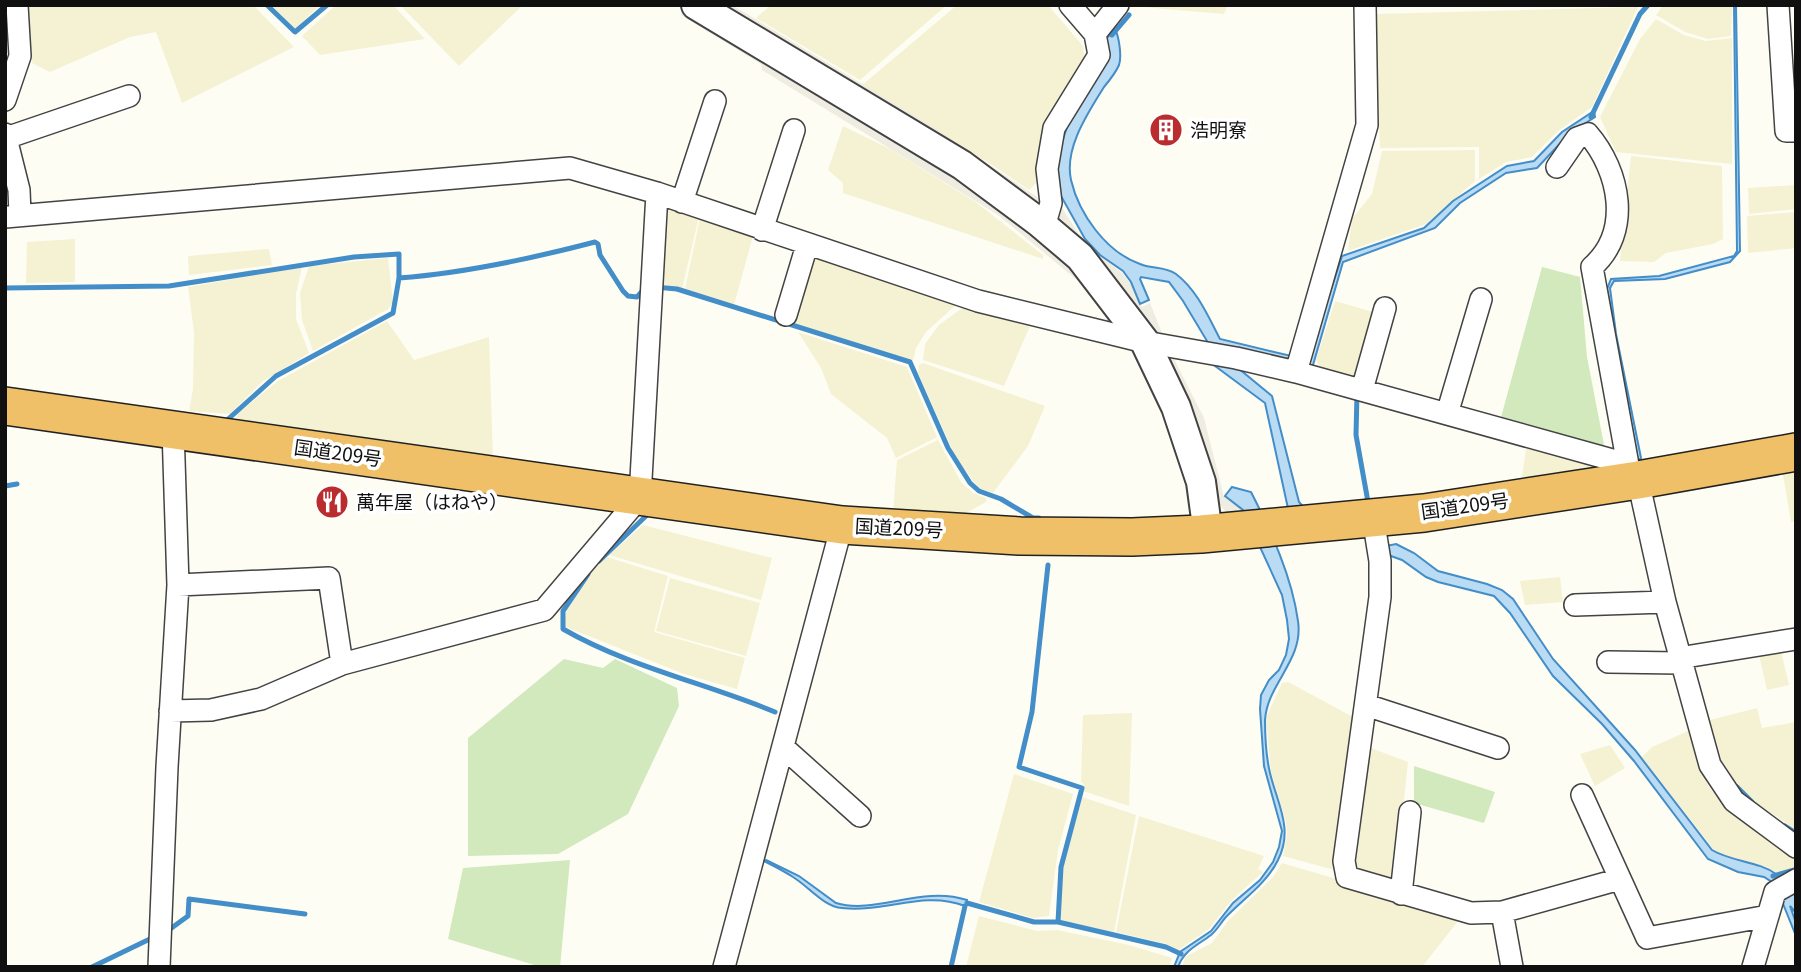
<svg xmlns="http://www.w3.org/2000/svg" width="1801" height="972" font-family="Georgia,'Noto Sans JP',serif">
	<rect width="100%" height="100%" fill="#fefdf3"/>
	<path fill="#f4f2d3" d="M 29,5 L 253,5 L 294,47 L 182,103 L 156,32 L 130,37 L 50,72 L 32,63 Z
		M 271,5 L 320,5 L 295,29 Z
		M 336,5 L 393,5 L 425,39 L 320,55 L 302,36 Z
		M 400,5 L 523,5 L 459,66 Z
		M 771,5 L 947,5 L 860,80 L 756,18 Z
		M 957,5 L 1048,5 L 1083,46 L 1085,64 L 1052,112 L 1039,145 L 1036,183 L 1029,190 L 992,165 L 861,86 Z
		M 1143,5 L 1228,5 L 1224,14 L 1142,7 Z
		M 1663,5 L 1732,5 L 1731,36 L 1708,39 L 1685,32 L 1656,15 Z
		M 1638,7 L 1592,107 L 1558,131 L 1532,157 L 1506,162 L 1479,179 L 1479,147 L 1380,148 L 1376,14 Z
		M 1656,19 L 1684,35 L 1706,41 L 1732,38 L 1732,164 L 1616,152 L 1600,117 L 1640,39 Z
		M 843,126 L 890,149 L 977,203 L 1043,255 L 1043,259 L 843,193 L 843,183 L 828,170 Z
		M 1475,150 L 1475,181 L 1426,224 L 1348,251 L 1352,219 L 1372,194 L 1382,151 Z
		M 1631,156 L 1722,166 L 1723,239 L 1713,244 L 1666,253 L 1654,262 L 1620,261 Z
		M 1796,185 L 1796,209 L 1749,214 L 1748,188 Z
		M 660,203 L 699,217 L 682,289 L 661,284 Z
		M 1796,212 L 1796,248 L 1748,253 L 1747,216 Z
		M 700,218 L 753,236 L 734,305 L 685,289 Z
		M 75,239 L 75,282 L 26,283 L 27,242 Z
		M 269,249 L 272,265 L 189,275 L 188,256 Z
		M 811,255 L 957,304 L 926,332 L 916,348 L 913,361 L 795,325 L 795,316 Z
		M 388,258 L 393,302 L 388,309 L 313,351 L 302,320 L 300,293 L 309,266 Z
		M 302,267 L 296,294 L 296,319 L 309,353 L 262,382 L 230,414 L 189,411 L 193,389 L 194,332 L 188,287 Z
		M 1335,301 L 1380,314 L 1359,379 L 1319,366 L 1316,360 Z
		M 965,306 L 1030,326 L 1004,386 L 923,360 L 925,344 L 939,325 Z
		M 387,321 L 414,360 L 489,337 L 493,459 L 238,421 L 237,414 L 278,381 Z
		M 798,332 L 907,367 L 937,437 L 896,458 L 887,438 L 831,394 L 821,368 Z
		M 923,363 L 1045,406 L 1028,446 L 993,493 L 981,489 L 973,481 L 956,458 L 918,373 L 919,365 Z
		M 938,440 L 961,482 L 973,493 L 986,498 L 986,502 L 957,518 L 893,513 L 897,460 Z
		M 1527,442 L 1602,464 L 1603,471 L 1521,483 Z
		M 1796,468 L 1796,521 L 1791,522 L 1782,469 Z
		M 643,525 L 772,558 L 761,600 L 609,555 Z
		M 607,557 L 668,576 L 654,632 L 745,658 L 737,689 L 684,674 L 566,627 L 564,621 L 567,608 L 592,571 Z
		M 1560,577 L 1563,602 L 1525,605 L 1520,581 Z
		M 670,578 L 760,603 L 746,656 L 656,631 Z
		M 1781,651 L 1789,685 L 1767,690 L 1759,655 Z
		M 1288,682 L 1355,718 L 1338,871 L 1283,856 L 1287,834 L 1286,822 L 1271,772 L 1266,718 L 1282,683 Z
		M 1757,708 L 1762,728 L 1796,722 L 1796,830 L 1758,804 L 1740,788 L 1722,761 L 1710,720 Z
		M 1132,713 L 1129,806 L 1083,791 L 1084,784 L 1081,782 L 1083,715 Z
		M 1688,731 L 1707,784 L 1724,807 L 1796,859 L 1796,868 L 1778,873 L 1764,866 L 1724,856 L 1713,849 L 1642,757 L 1652,747 Z
		M 1363,745 L 1408,762 L 1395,883 L 1353,876 Z
		M 1610,745 L 1625,768 L 1595,786 L 1580,754 Z
		M 1014,774 L 1073,794 L 1058,850 L 1049,916 L 1033,918 L 979,902 Z
		M 1082,797 L 1136,815 L 1114,932 L 1060,921 L 1063,867 Z
		M 1139,816 L 1264,856 L 1258,869 L 1263,872 L 1232,900 L 1209,929 L 1178,950 L 1167,944 L 1116,932 Z
		M 1282,863 L 1462,916 L 1422,967 L 1182,967 L 1185,957 L 1212,943 L 1228,921 L 1273,877 Z
		M 979,916 L 1037,931 L 1057,930 L 1129,945 L 1172,958 L 1169,967 L 966,967 Z"/>
	<path fill="#d2e8bd" d="M 1542,267 L 1580,277 L 1587,357 L 1605,450 L 1500,421 Z
		M 564,659 L 603,668 L 615,659 L 677,688 L 679,706 L 628,814 L 558,854 L 468,856 L 468,738 Z
		M 1414,766 L 1495,792 L 1484,823 L 1414,803 Z
		M 570,860 L 560,967 L 541,967 L 448,939 L 463,868 Z"/>
	<path fill="#efece1" d="M 715,5 L 732,5 L 757,20 L 938,130 L 1043,201 L 1037,204 Z
		M 683,11 L 686,11 L 1004,207 L 1076,270 L 1114,322 L 1112,324 L 1106,322 L 1107,318 L 1077,280 L 998,215 L 762,70 L 761,64 L 681,15 Z
		M 1062,208 L 1080,236 L 1083,237 L 1100,256 L 1121,272 L 1131,284 L 1142,307 L 1150,303 L 1164,338 L 1157,337 L 1057,223 L 1057,215 Z
		M 1162,355 L 1172,355 L 1204,418 L 1224,497 L 1241,507 L 1245,518 L 1232,520 L 1218,502 Z"/>
	<path fill="#b9dbf4" stroke="#438dc8" stroke-width="2" d="M 1734,5 L 1736,5 L 1740,251 L 1730,262 L 1665,279 L 1614,281 L 1610,288 L 1616,334 L 1641,458 L 1638,461 L 1607,289 L 1611,279 L 1659,276 L 1734,256 L 1737,251 Z
		M 1115,29 C 1119,37 1122,56 1119,65 C 1116,72 1109,81 1104,87 C 1088,113 1064,148 1071,180 C 1079,214 1106,252 1140,264 C 1151,269 1165,266 1176,274 C 1197,290 1208,316 1220,339 L 1308,360 L 1342,256 L 1424,228 L 1453,201 L 1507,166 L 1534,161 L 1562,132 L 1594,111 L 1595,117 L 1570,133 L 1537,168 L 1506,173 L 1460,203 L 1435,228 L 1343,262 L 1313,365 L 1232,363 L 1272,396 L 1299,502 L 1310,514 L 1289,513 L 1265,403 L 1211,363 L 1210,346 L 1183,301 L 1169,282 L 1141,277 L 1140,279 L 1149,300 L 1140,304 L 1131,282 L 1123,271 L 1100,255 L 1085,239 L 1061,196 L 1057,177 L 1060,148 L 1068,124 L 1108,60 L 1106,39 Z
		M 1232,487 L 1251,492 C 1271,531 1292,577 1298,621 C 1304,660 1267,684 1265,720 C 1265,737 1266,756 1270,773 C 1277,803 1294,829 1278,860 C 1267,883 1242,900 1225,918 C 1220,924 1217,930 1211,935 C 1198,945 1184,950 1178,967 L 1174,967 L 1180,952 L 1211,931 L 1233,903 L 1260,880 L 1273,862 L 1279,847 L 1282,831 L 1264,766 L 1260,709 L 1261,695 L 1269,680 L 1279,670 L 1286,655 L 1289,639 L 1287,620 L 1282,595 L 1243,510 L 1225,496 Z
		M 1396,544 L 1414,553 L 1438,571 L 1487,584 L 1502,590 L 1513,599 L 1553,659 L 1635,750 L 1712,850 C 1732,862 1758,861 1776,874 C 1783,879 1789,889 1796,895 L 1796,913 L 1790,906 L 1796,923 L 1796,936 L 1775,884 L 1764,877 L 1738,872 L 1708,859 L 1634,761 L 1602,724 L 1553,676 L 1510,613 L 1494,596 L 1438,582 L 1426,577 L 1402,560 L 1388,555 L 1386,546 Z
		M 766,860 L 799,876 L 836,903 C 876,915 921,885 967,900 L 967,903 L 965,906 C 923,890 885,913 842,908 C 824,907 808,886 793,877 C 784,871 774,866 764,861 Z"/>
	<g fill="none" stroke-linecap="round" stroke-linejoin="round">
		<path stroke="#438dc8" stroke-width="5" d="M 267,5 L 295,32 L 327,5
			M 1112,35 L 1129,15
			M 1591,117 L 1640,14 L 1648,5
			M 655,287 L 677,289 L 910,362 L 948,448 L 970,483 L 979,491 L 1001,499 L 1033,518 L 1039,518
			M 5,288 L 169,286 L 354,257 L 399,254 L 399,278 C 466,273 530,259 595,242 L 598,244 L 600,255 L 623,291 L 628,296 L 637,297 L 646,287
			M 1357,393 L 1356,435 L 1368,502 L 1371,503
			M 226,421 L 276,376 L 393,313 L 399,278
			M 5,486 L 17,484
			M 599,561 L 647,515
			M 588,574 L 563,611 L 563,629 C 629,667 705,683 775,712
			M 1737,787 L 1752,802
			M 1785,826 L 1796,833
			M 1773,876 L 1794,870
			M 967,903 L 1034,922 L 1058,922 L 1061,867 L 1082,788 L 1019,767 L 1032,712 L 1048,565
			M 1058,922 L 1166,947 L 1181,954
			M 166,932 L 188,916 L 189,899 L 305,914
			M 92,967 L 154,937
			M 951,967 L 965,906"/>
		<defs>
			<path id="minor" d="M 1778,5 L 1786,131 L 1796,131
				M 1095,34 L 1118,5
				M 5,100 L 20,56 L 17,5
				M 5,134 L 19,190 L 20,215
				M 6,138 L 129,96
				M 1557,167 L 1577,138 L 1588,134 C 1620,171 1632,232 1592,267 L 1630,476
				M 682,202 L 715,101
				M 5,217 L 570,168 L 657,193 L 978,301 L 1145,342 L 1236,358 L 1296,372 L 1627,464
				M 1044,227 L 1051,203 L 1047,169 L 1054,128 L 1099,55 L 1095,34 L 1070,5
				M 762,230 L 794,130
				M 786,315 L 807,245
				M 1296,372 L 1367,125 L 1365,5
				M 1362,390 L 1385,308
				M 1447,414 L 1481,299
				M 1638,480 L 1665,602 L 1710,765 L 1734,801 L 1796,847
				M 1373,518 L 1380,561 L 1380,597 L 1344,861 L 1347,877 L 1471,913 L 1502,912 L 1620,879
				M 178,585 L 329,578 L 342,664
				M 1575,605 L 1665,602
				M 1679,658 L 1796,639
				M 1608,662 L 1680,663
				M 1366,705 L 1498,748
				M 170,711 L 211,710 L 261,699 L 342,664 L 544,610 L 640,497 L 657,193
				M 783,747 L 860,816
				M 1582,795 L 1647,938 L 1768,916
				M 1401,894 L 1410,812
				M 1502,912 L 1512,967
				M 159,967 L 167,767 L 178,585 L 173,429
				M 724,967 L 842,525
				M 1753,967 L 1775,892 L 1796,880"/>
			<path id="tertiary" d="M 696,5 L 962,165 L 1040,223 L 1080,257 L 1145,342 L 1176,407 L 1201,482 L 1208,534"/>
			<path id="trunk" d="M 5,406 L 842,525 L 1020,536 L 1132,537 L 1201,534 L 1424,513 L 1638,480 L 1796,452"/>
		</defs>
		<use href="#minor" stroke="#434343" stroke-width="24"/>
		<use href="#tertiary" stroke="#434343" stroke-width="32"/>
		<use href="#trunk" stroke="#212121" stroke-width="40"/>
		<use href="#minor" stroke="#fff" stroke-width="21"/>
		<use href="#tertiary" stroke="#fff" stroke-width="28"/>
		<use href="#trunk" stroke="#f0c068" stroke-width="37"/>
	</g>
	<defs>
		<symbol id="building-disc" viewBox="-11 -11 22 22"><circle r="9.5" fill="#ba2d2e" stroke="#fff"/><path d="M-4-6H4V6H1V3H-1V6H-4ZM-2.5-4.3h1.7v1.8h-1.7ZM.8-4.3h1.7v1.8H.8ZM-2.5-1h1.7V.8h-1.7ZM.8-1h1.7V.8H.8Z" fill="#fff"/></symbol>
		<symbol id="restaurant-disc" viewBox="-11 -11 22 22"><circle r="9.5" fill="#ba2d2e" stroke="#fff"/><path d="M-5-6h1v4h1v-4h1v4h1v-4h1v5L-1.5 .5V6h-2V.5L-5-1ZM5-6V6H3V1.5H1.5Q1.5-4 5-6Z" fill="#fff"/></symbol>
	</defs>
	<g fill-rule="evenodd">
		<use href="#building-disc" x="1147" y="111" width="38" height="38"/>
		<use href="#restaurant-disc" x="313" y="483" width="38" height="38"/>
	</g>
	<g text-anchor="middle" stroke-width="7" stroke-linejoin="round" paint-order="stroke">
		<g font-size="19" fill="#101010" stroke="#fff" text-anchor="start">
			<text x="1190" y="137">浩明寮</text>
			<text x="356" y="509">萬年屋（はねや）</text>
		</g>
		<g font-size="19" fill="#101010" stroke="#fff">
			<text transform="translate(338 453) rotate(8)" y="7">国道209号</text>
			<text transform="translate(1465 506) rotate(-8)" y="7">国道209号</text>
			<text transform="translate(899 528) rotate(3)" y="7">国道209号</text>
		</g>
	</g>
	<rect width="1801" height="972" fill="none" stroke="#101010" stroke-width="14"/>
</svg>
